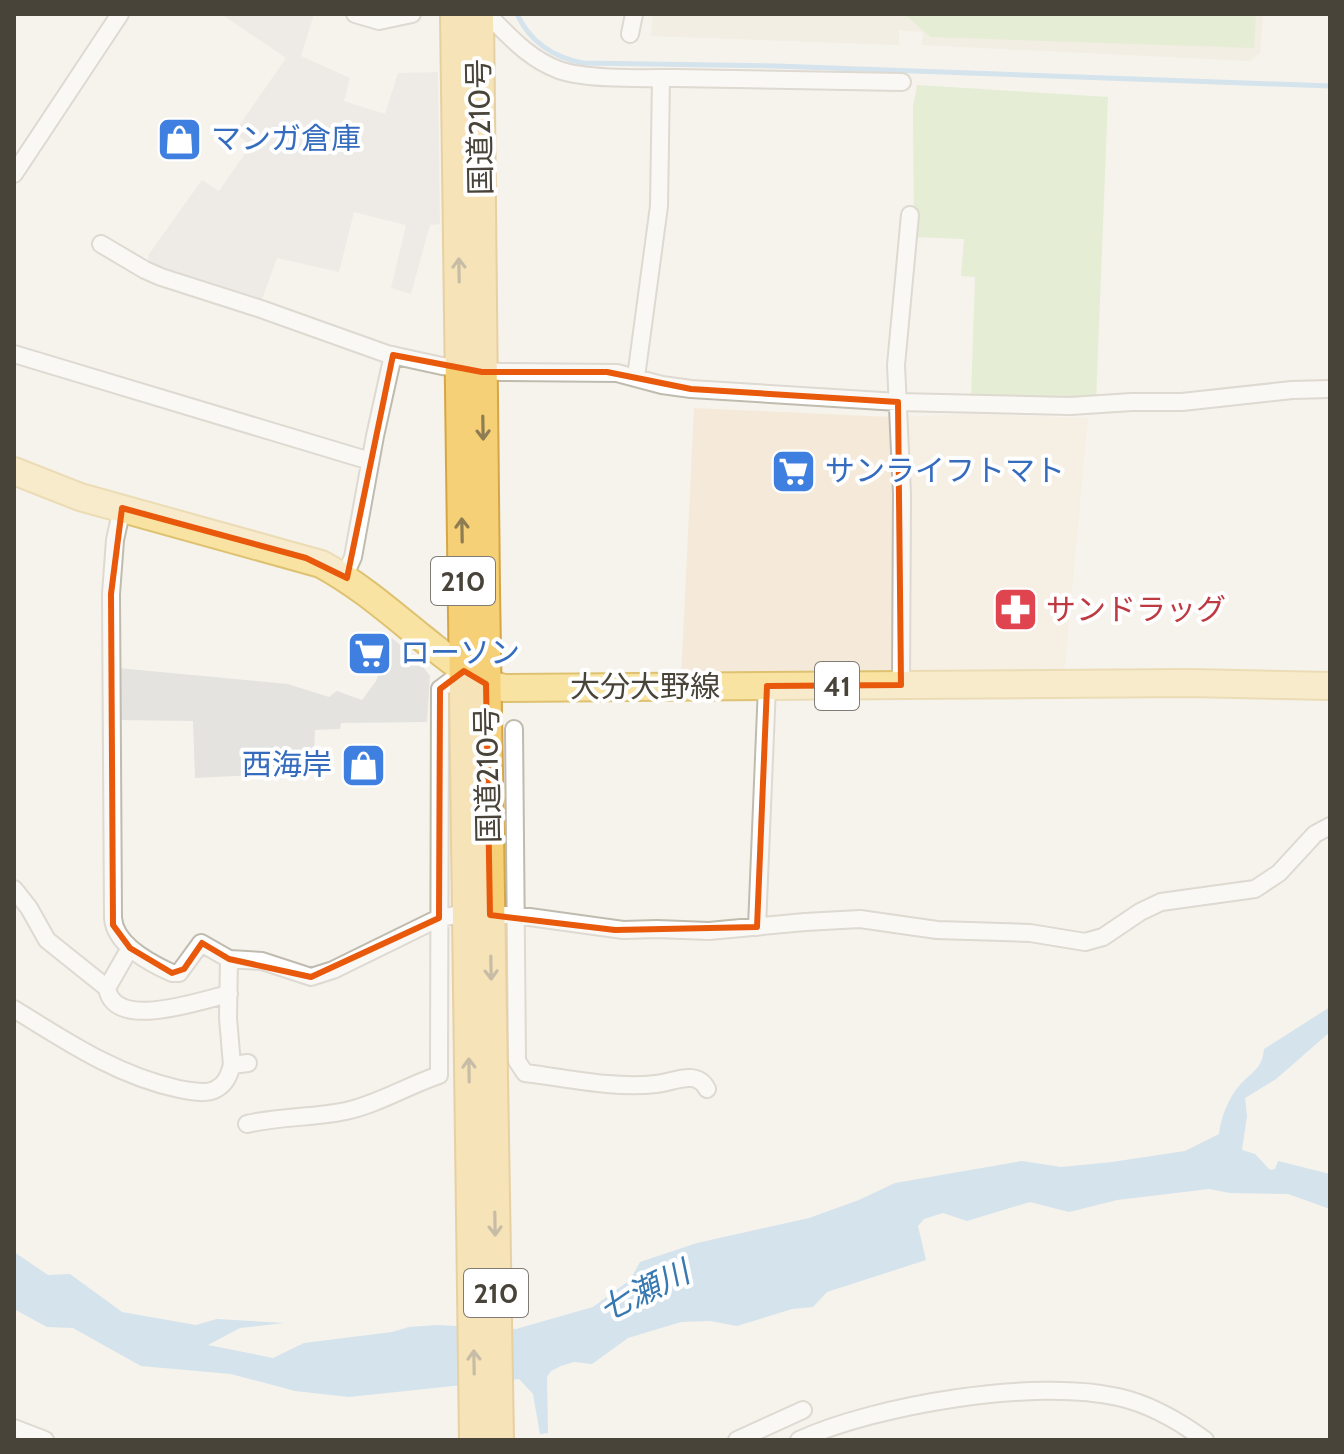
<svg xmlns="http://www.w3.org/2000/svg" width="1344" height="1454" font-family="Cabin,'Noto Sans JP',sans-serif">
	<rect width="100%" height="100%" fill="#f5f3ec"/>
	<path fill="#f5ead9" d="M 694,408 L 892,417 L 976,414 L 1088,418 L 1064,675 L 681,678 Z"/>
	<path fill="#ede8d7" d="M 653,14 L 1263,14 L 1260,53 L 1250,61 L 922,45 L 923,32 L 899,30 L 899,45 L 651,36 Z"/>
	<path fill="#d0e6b8" d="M 904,14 L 1256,14 L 1254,48 L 931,37 Z
		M 917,85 L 1108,97 L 1096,402 L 971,400 L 975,277 L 961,276 L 964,239 L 914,237 L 913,107 Z"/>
	<path fill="#e4e3e0" d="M 221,14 L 314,14 L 301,56 L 350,78 L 344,101 L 385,114 L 398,73 L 438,72 L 440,224 L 430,225 L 411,294 L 391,288 L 406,225 L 354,212 L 339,272 L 277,258 L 261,302 L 148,262 L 149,254 L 202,180 L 219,191 L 251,145 L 234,133 L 286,58 Z
		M 392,638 L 417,659 L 430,676 L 427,722 L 341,723 L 340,729 L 315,730 L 314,756 L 298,757 L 298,773 L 195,778 L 193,721 L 119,720 L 118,668 L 288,684 L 329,697 L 337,691 L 362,700 L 376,681 Z"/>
	<path fill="#add0ed" d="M 1330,1007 L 1330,1032 L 1276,1079 L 1245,1098 L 1247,1116 L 1242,1150 L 1255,1154 L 1270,1170 L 1275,1169 L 1278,1161 L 1330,1174 L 1330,1209 L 1288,1194 L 1230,1193 L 1209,1189 L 1117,1200 L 1069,1212 L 1030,1202 L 967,1221 L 943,1213 L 924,1219 L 918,1226 L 926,1260 L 827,1292 L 813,1307 L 792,1309 L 737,1326 L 710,1321 L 681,1322 L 628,1338 L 592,1364 L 574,1362 L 561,1366 L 551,1371 L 547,1377 L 548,1433 L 540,1434 L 533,1394 L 519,1379 L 349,1397 L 295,1391 L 231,1374 L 141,1366 L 73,1328 L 47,1327 L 14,1309 L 14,1252 L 48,1275 L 70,1274 L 122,1312 L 196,1325 L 217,1319 L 284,1323 L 240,1328 L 208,1345 L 273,1358 L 304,1343 L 392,1332 L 409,1327 L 437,1325 L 516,1329 L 593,1307 L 630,1280 L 640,1262 L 697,1243 L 809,1218 L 859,1200 L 895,1183 L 1022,1161 L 1061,1167 L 1112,1162 L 1185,1151 L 1219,1134 C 1221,1117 1228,1099 1239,1086 C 1252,1071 1262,1070 1264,1049 Z"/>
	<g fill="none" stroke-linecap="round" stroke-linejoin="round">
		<path stroke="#add0ed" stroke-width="5" d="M 517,14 C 530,42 552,57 583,63 L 776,66 L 1330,86"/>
		<defs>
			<path id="street" d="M 355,14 L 379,21 L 412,14
				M 487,14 C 509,36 529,59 559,70 C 587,80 644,78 675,78 C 751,80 827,81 902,82
				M 630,34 L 634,14
				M 14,174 L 120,14
				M 101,244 L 145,270 L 161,277 L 261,309 L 387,354 L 442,366 L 500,372 L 617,373 L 662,385 L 691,389 L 898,402 L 1070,406 L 1132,402 L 1182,402 L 1292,390 L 1330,389
				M 14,354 L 370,461
				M 636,377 L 659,206 L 661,78
				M 122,508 L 115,540 L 111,594 L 113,918 C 115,945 150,963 172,973 L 179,973 L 201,943 L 229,959 L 262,961 L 311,977 L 333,970 L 439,918 L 467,913
				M 344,577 L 353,557 L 375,436 L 393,355
				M 901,685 L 902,494 L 896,365 L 910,215
				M 514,729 L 517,1061 L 525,1073 C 567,1078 613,1089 656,1084 C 674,1082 697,1069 707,1089
				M 14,889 L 29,908 L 47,940 L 107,988
				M 490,915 L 515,915 L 623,930 L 657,929 L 709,931 L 805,922 L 860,919 L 937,930 L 1030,933 L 1085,942 L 1103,937 L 1140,912 L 1161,902 L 1255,889 L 1279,873 L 1315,834 L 1330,826
				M 757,927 L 767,686
				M 130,948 L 107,988 C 114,1032 201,1000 229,994
				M 229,959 L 228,1018 L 232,1065 L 248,1063
				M 14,1009 C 67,1042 118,1076 179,1089 C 190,1091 206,1095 216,1089 C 226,1084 229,1075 232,1065
				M 247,1124 C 280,1116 313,1118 346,1111 C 378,1104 407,1086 439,1075 L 440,689 L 464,671
				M 14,1428 L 45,1440
				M 737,1440 L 803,1410
				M 799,1440 C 876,1405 1035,1378 1118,1397 C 1150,1404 1179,1421 1205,1440"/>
			<path id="primary" d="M 14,471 L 80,497 L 321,564 C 358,584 389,611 421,637 C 448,658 471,680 504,688 L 1188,683 L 1330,686"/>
			<path id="highway" d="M 456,14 L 475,1440
				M 478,14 L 484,591 L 498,1440"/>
		</defs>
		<use href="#street" stroke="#c0bbaf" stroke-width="20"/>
		<use href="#primary" stroke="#dec271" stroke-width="30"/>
		<use href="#highway" stroke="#d6a646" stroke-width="34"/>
		<use href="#street" stroke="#fff" stroke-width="16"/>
		<use href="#primary" stroke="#f9e3a2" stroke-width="26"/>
		<use href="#highway" stroke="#f6d076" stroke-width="30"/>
	</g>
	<defs><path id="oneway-shaft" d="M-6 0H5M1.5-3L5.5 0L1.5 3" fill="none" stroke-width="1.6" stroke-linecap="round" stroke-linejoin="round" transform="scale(2)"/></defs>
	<g stroke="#8e7c52">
		<use href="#oneway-shaft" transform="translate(459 270) rotate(-91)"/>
		<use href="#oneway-shaft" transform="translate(483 428) rotate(89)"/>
		<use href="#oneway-shaft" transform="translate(462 530) rotate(-91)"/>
		<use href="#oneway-shaft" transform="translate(491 968) rotate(89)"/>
		<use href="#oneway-shaft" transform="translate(469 1070) rotate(-91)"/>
		<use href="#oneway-shaft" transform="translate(495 1224) rotate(89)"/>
		<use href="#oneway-shaft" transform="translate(474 1362) rotate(-91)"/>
	</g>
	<path d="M0 0H1344V1454H0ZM 393,355 L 482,372 L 607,372 L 691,389 L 898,402 L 901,685 L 767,686 L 757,927 L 615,930 L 490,915 L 486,684 L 464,671 L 440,689 L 439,918 L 311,977 L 229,959 L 202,943 L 184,969 L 172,973 L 130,948 L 113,925 L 111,594 L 122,508 L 306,558 L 347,578 Z" fill="#f5f3ec" fill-opacity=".55" fill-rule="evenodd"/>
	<path fill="none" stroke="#e8590c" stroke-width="6" stroke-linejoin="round" d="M 393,355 L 482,372 L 607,372 L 691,389 L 898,402 L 901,685 L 767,686 L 757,927 L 615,930 L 490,915 L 486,684 L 464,671 L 440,689 L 439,918 L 311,977 L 229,959 L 202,943 L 184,969 L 172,973 L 130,948 L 113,925 L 111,594 L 122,508 L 306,558 L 347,578 Z"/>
	<defs>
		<symbol id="shop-square" viewBox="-11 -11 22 22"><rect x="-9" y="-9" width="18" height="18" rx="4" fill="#3f7fe0" stroke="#fff"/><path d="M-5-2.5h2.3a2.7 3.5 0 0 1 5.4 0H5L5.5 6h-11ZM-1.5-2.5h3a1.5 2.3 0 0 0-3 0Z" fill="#fff"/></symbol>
		<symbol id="supermarket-square" viewBox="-11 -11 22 22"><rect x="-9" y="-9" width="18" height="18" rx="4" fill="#3f7fe0" stroke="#fff"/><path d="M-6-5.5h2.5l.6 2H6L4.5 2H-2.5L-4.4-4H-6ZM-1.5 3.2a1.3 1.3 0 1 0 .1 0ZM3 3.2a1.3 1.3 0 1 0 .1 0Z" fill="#fff"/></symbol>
		<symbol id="pharmacy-square" viewBox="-11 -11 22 22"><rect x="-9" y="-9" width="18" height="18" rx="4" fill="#e0444e" stroke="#fff"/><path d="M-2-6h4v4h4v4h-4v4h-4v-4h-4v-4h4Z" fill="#fff"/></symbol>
	</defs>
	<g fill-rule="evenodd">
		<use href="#shop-square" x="154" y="114" width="51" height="51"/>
		<use href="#supermarket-square" x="768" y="446" width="51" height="51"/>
		<use href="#pharmacy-square" x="990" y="584" width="51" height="51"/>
		<use href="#supermarket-square" x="344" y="628" width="51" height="51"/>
		<use href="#shop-square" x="338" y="740" width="51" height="51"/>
	</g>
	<g text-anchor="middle" stroke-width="8" stroke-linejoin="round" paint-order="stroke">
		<g fill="#fff" stroke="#807c75" stroke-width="2">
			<rect x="431" y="557" width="64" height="48" rx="6"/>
			<rect x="815" y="662" width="44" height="48" rx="6"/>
			<rect x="464" y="1269" width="64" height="48" rx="6"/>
		</g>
		<g font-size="28" font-weight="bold" fill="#49443a">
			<text x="463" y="591">210</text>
			<text x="837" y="696">41</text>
			<text x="496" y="1303">210</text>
		</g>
		<g font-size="30" fill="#49443a" stroke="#fff">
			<text transform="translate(480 127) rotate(-91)" y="10">国道210号</text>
			<text x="645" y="697">大分大野線</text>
			<text transform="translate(488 775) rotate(-91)" y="10">国道210号</text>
		</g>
		<g font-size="30" fill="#366cbe" stroke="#fff" text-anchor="start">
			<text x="211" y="149">マンガ倉庫</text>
			<text x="825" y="481">サンライフトマト</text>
			<text x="400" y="663">ローソン</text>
			<text x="332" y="775" text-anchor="end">西海岸</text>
		</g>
		<g font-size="30" fill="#be3a42" stroke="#fff" text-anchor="start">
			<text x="1046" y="620">サンドラッグ</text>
		</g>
		<g font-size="32" font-style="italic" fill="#3879b1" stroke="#fff">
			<text transform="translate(644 1291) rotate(-26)" y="11">七瀬川</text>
		</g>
	</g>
	<rect width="1344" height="1454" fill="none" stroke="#49443a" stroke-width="32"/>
</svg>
